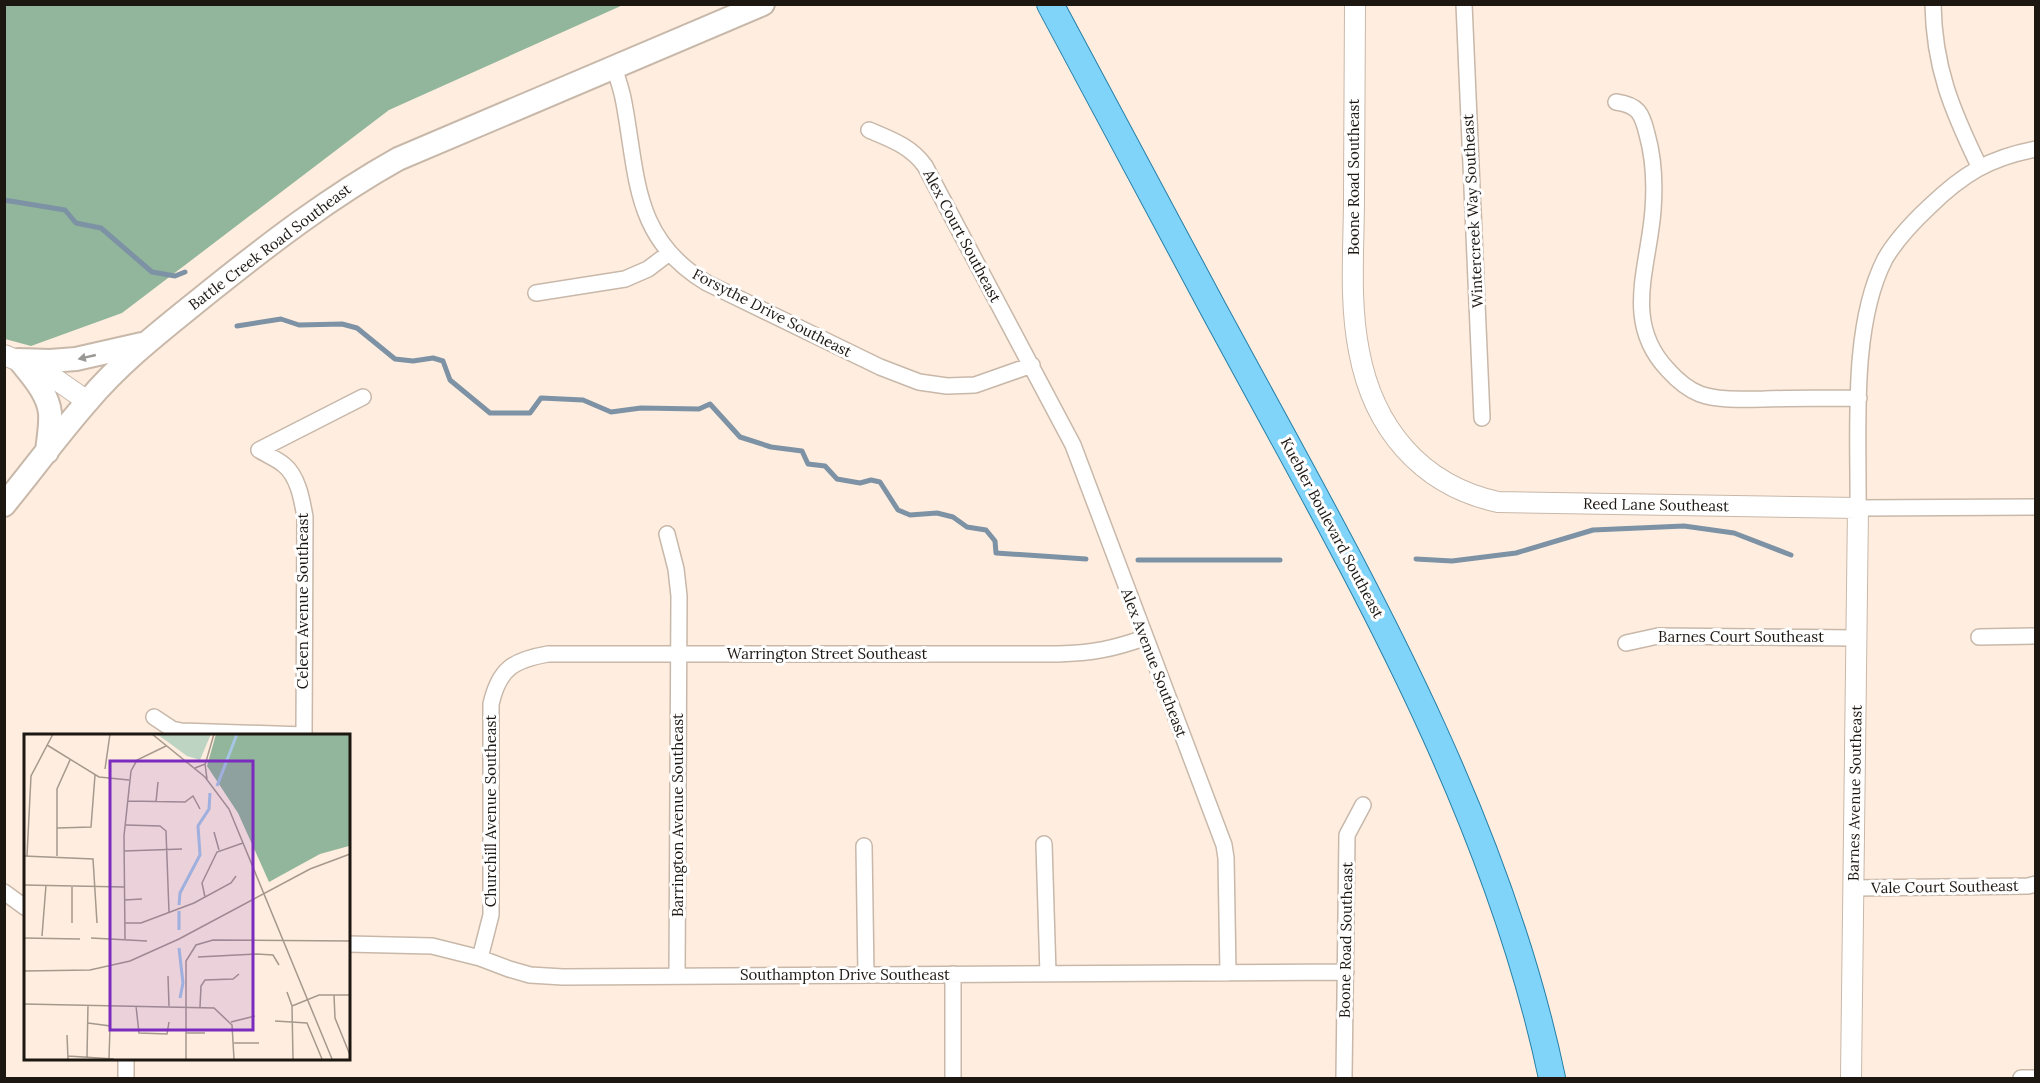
<svg xmlns="http://www.w3.org/2000/svg" width="2040" height="1083" font-family="Lora,serif">
	<rect width="100%" height="100%" fill="#ffeedf"/>
	<path fill="#92b69b" d="M 4,5 L 5,4 L 623,5 L 389,110 L 122,313 L 31,346 L 5,339 Z"/>
	<g fill="none" stroke-linecap="round" stroke-linejoin="round">
		<path stroke="#7d92a5" stroke-width="5" d="M 4,200 L 65,210 L 76,223 L 101,228 L 152,272 L 175,276 L 185,272
			M 237,326 L 281,319 L 299,325 L 342,324 L 357,328 L 395,359 L 413,361 L 433,358 L 443,361 L 450,380 L 490,413 L 530,413 L 541,398 L 583,400 L 611,412 L 641,408 L 699,409 L 710,404 L 740,437 L 771,447 L 802,451 L 808,464 L 825,466 L 837,479 L 860,483 L 871,480 L 880,482 L 898,510 L 910,515 L 937,513 L 953,517 L 967,527 L 986,530 L 995,541 L 996,553 L 1086,559
			M 1416,559 L 1452,561 L 1516,553 L 1593,530 L 1684,526 L 1734,533 L 1791,555
			M 1138,560 L 1280,560"/>
		<defs>
			<path id="minor" d="M 1464,4 L 1482,418
				M 1933,4 C 1934,68 1952,110 1979,166
				M 614,68 C 618,79 622,91 624,103 C 638,178 633,239 707,283 L 880,367 L 919,382 L 947,386 L 975,385 L 1032,365
				M 1616,102 C 1638,105 1642,113 1647,134 C 1654,159 1655,184 1653,210 C 1649,267 1622,322 1668,370 C 1677,380 1687,389 1700,394 C 1720,401 1743,399 1764,399 C 1796,398 1827,398 1859,398
				M 869,130 C 890,139 911,146 925,166 L 1073,445 L 1224,845 L 1226,858 L 1228,973
				M 2036,149 C 1989,158 1963,174 1929,207 C 1913,222 1896,240 1885,259 C 1850,327 1859,433 1858,508 L 2036,507
				M 536,293 L 625,279 L 648,269 L 669,253
				M 259,450 C 267,455 277,459 284,465 C 298,476 302,500 305,517 L 304,735
				M 259,450 L 363,397
				M 667,534 L 676,569 L 679,596 L 677,976
				M 1979,637 L 2036,636
				M 1626,643 L 1658,636 L 1857,638
				M 154,717 L 172,729 L 181,731 L 304,735
				M 1044,844 L 1048,974
				M 864,846 L 866,975
				M 1854,888 L 2028,886 L 2036,884
				M 4,892 L 26,908
				M 348,944 L 432,946 L 480,958 L 509,969 L 530,975 L 563,977 L 1346,972
				M 480,958 L 491,915 L 491,704 C 499,669 513,660 548,654 L 1058,654 C 1092,653 1113,649 1144,638
				M 953,974 L 953,1078
				M 126,1058 L 126,1078
				M 1344,1078 L 1347,835 L 1363,805
				M 2021,1078 L 2036,1078"/>
			<path id="tertiary" d="M 1355,4 C 1355,68 1354,132 1354,196 C 1354,247 1349,301 1359,351 C 1373,427 1420,485 1498,502 L 1858,508 L 1851,1078
				M 4,355 L 44,371 L 87,401"/>
			<path id="secondary" d="M 19,360 L 50,361 L 76,359 L 142,344
				M 19,360 C 31,375 48,393 50,413 C 51,426 48,440 47,452
				M 4,505 C 32,471 58,435 87,402 C 122,360 166,327 209,292 C 269,244 330,197 398,159 L 763,4"/>
			<path id="primary" d="M 1050,4 C 1110,115 1168,226 1228,336 C 1357,574 1496,811 1552,1078"/>
		</defs>
		<use href="#minor" stroke="#c8b8aa" stroke-width="18"/>
		<use href="#tertiary" stroke="#c8b8aa" stroke-width="22"/>
		<use href="#secondary" stroke="#c8b8aa" stroke-width="26"/>
		<use href="#primary" stroke="#267fa7" stroke-width="28"/>
		<use href="#minor" stroke="#fff" stroke-width="15"/>
		<use href="#tertiary" stroke="#fff" stroke-width="20"/>
		<use href="#secondary" stroke="#fff" stroke-width="22"/>
		<use href="#primary" stroke="#80d4fa" stroke-width="26"/>
	</g>
	<defs><path id="oneway-solid" d="M-6-.8H1V-3.2L6.5 0L1 3.2V.8H-6Z" transform="scale(1.5)"/></defs>
	<use fill="#999794" href="#oneway-solid" transform="translate(87 357) rotate(167)"/>
	<g text-anchor="middle" stroke-width="6" stroke-linejoin="round" paint-order="stroke">
		<g font-size="15" fill="#1d1712" stroke="#fefefe">
			<text transform="translate(1354 177) rotate(-90)" y="5">Boone Road Southeast</text>
			<text transform="translate(1473 211) rotate(-93)" y="5">Wintercreek Way Southeast</text>
			<text transform="translate(962 236) rotate(62)" y="5">Alex Court Southeast</text>
			<text transform="translate(270 247) rotate(-37)" y="5">Battle Creek Road Southeast</text>
			<text transform="translate(772 313) rotate(27)" y="5">Forsythe Drive Southeast</text>
			<text transform="translate(1656 505) rotate(1)" y="5">Reed Lane Southeast</text>
			<text transform="translate(1332 528) rotate(62)" y="5">Kuebler Boulevard Southeast</text>
			<text transform="translate(303 601) rotate(-90)" y="5">Celeen Avenue Southeast</text>
			<text x="1741" y="642">Barnes Court Southeast</text>
			<text x="827" y="659">Warrington Street Southeast</text>
			<text transform="translate(1154 663) rotate(69)" y="5">Alex Avenue Southeast</text>
			<text transform="translate(1855 793) rotate(-89)" y="5">Barnes Avenue Southeast</text>
			<text transform="translate(491 811) rotate(-90)" y="5">Churchill Avenue Southeast</text>
			<text transform="translate(678 815) rotate(-90)" y="5">Barrington Avenue Southeast</text>
			<text transform="translate(1945 887) rotate(-1)" y="5">Vale Court Southeast</text>
			<text transform="translate(1346 940) rotate(-89)" y="5">Boone Road Southeast</text>
			<text x="845" y="980">Southampton Drive Southeast</text>
		</g>
	</g>
	<g transform="translate(24 734)">
		<rect width="326" height="326" fill="#ffeedf"/>
		<path d="M 133,0 L 187,0 L 176,26 L 163,22 Z" fill="#bdd4c3"/>
		<path d="M 192,0 L 325,0 L 325,112 L 296,120 L 245,148 L 214,79 L 183,32 Z" fill="#92b69b"/>
		<path fill="none" stroke="#a6c6e4" stroke-width="3" d="M 193,52 L 213,0M 155,171 L 156,159 L 176,121 L 174,92 L 185,75 L 186,59M 155,196 L 155,177M 155,214 L 159,249 L 156,264"/>
		<path fill="none" stroke="#a5988d" stroke-width="1.5" d="M 128,0 L 181,43 L 205,75 L 308,325M 23,11 L 75,43 L 105,46M 181,31 L 190,0M 171,34 L 181,30 L 183,45M 81,35 L 86,0M 104,67 L 161,68 L 169,62 L 176,75M 132,68 L 134,48M 102,91 L 136,92 L 142,97 L 145,178M 33,94 L 67,93 L 71,41M 190,98 L 195,116M 100,117 L 158,115M 0,122 L 69,125 L 73,189M 3,122 L 7,42 L 29,0M 33,122 L 33,55 L 46,26M 0,151 L 100,153M 48,153 L 48,189M 181,163 L 178,149 L 193,118 L 219,109M 100,166 L 118,165M 101,189 L 117,189 L 170,169 L 207,149 L 212,142M 18,202 L 22,151M 0,204 L 56,205M 67,204 L 123,207M 101,205 L 100,102 L 107,37 L 113,26 L 142,12M 174,223 L 233,220 L 249,221 L 255,231M 0,237 L 66,236 L 106,227 L 155,205 L 286,135 L 326,120M 144,242 L 145,272M 263,258 L 268,272 L 269,325M 310,261 L 311,284 L 326,321M 0,270 L 190,274 L 208,291 L 210,325M 112,272 L 115,299 L 143,300 L 145,288M 268,272 L 295,261 L 326,261M 176,273 L 177,252 L 181,246 L 209,245 L 215,240M 251,287 L 283,289 L 298,325M 207,288 L 231,282M 64,289 L 86,292 L 85,325M 162,299 L 181,299M 43,301 L 44,325M 210,309 L 235,309M 44,322 L 90,325M 63,323 L 64,271M 162,325 L 162,227 L 172,211 L 189,206 L 326,207"/>
		<path fill="#7b2cbf" fill-opacity="0.15" stroke="#7b2cbf" stroke-width="3" d="M 86,27 L 229,27 L 229,296 L 86,296 Z"/>
		<rect width="326" height="326" fill="none" stroke="#1d1712" stroke-width="3"/>
	</g>
	<rect width="2040" height="1083" fill="none" stroke="#1d1712" stroke-width="12"/>
</svg>
